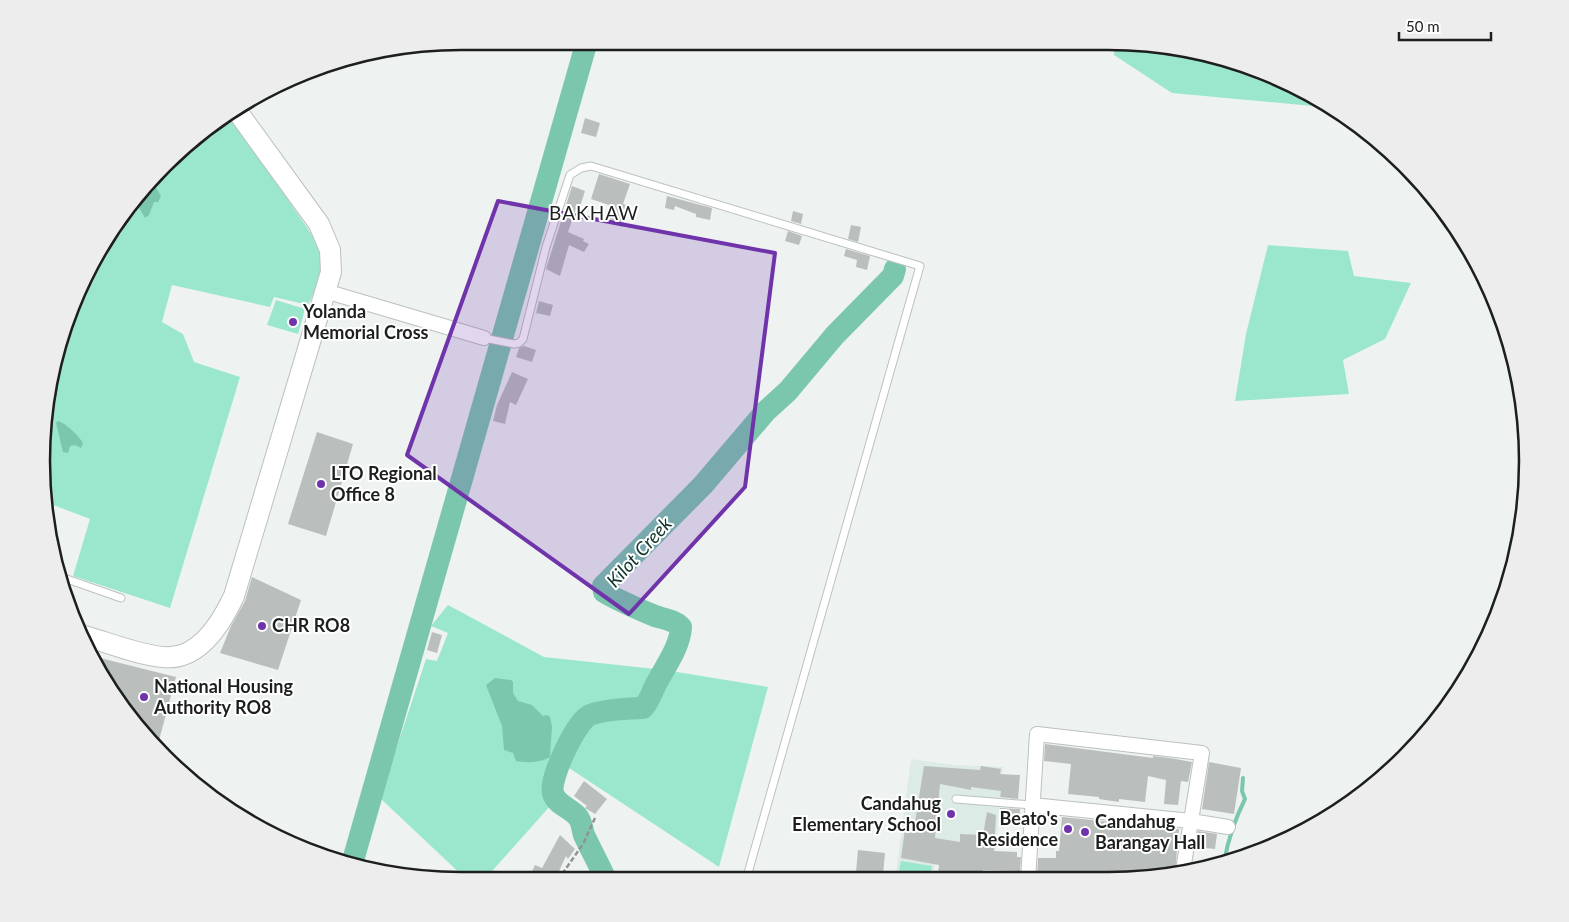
<svg xmlns="http://www.w3.org/2000/svg" width="1569" height="922" font-family="Lato,sans-serif">
	<rect width="100%" height="100%" fill="#eef3f1"/>
	<path fill="#ddebe6" d="M 911,759 L 954,765 L 1003,767 L 994,866 L 935,862 L 933,880 L 895,880 Z"/>
	<path fill="#9be7ce" d="M 1115,42 L 1136,42 L 1243,64 L 1334,108 L 1172,93 L 1114,55 Z
		M 230,115 L 312,235 L 321,254 L 321,278 L 308,305 L 274,297 L 270,307 L 172,285 L 162,322 L 183,334 L 194,362 L 240,377 L 170,608 L 73,576 L 90,519 L 48,503 L 41,461 L 56,352 L 112,228 L 206,128 Z
		M 1268,245 L 1348,251 L 1354,276 L 1411,283 L 1385,339 L 1343,360 L 1349,394 L 1235,401 L 1246,334 Z
		M 276,300 L 305,309 L 298,334 L 267,325 Z
		M 448,605 L 544,657 L 655,669 L 641,699 L 584,709 C 565,724 548,771 543,794 L 551,805 L 484,880 L 467,880 L 380,798 L 426,659 L 437,661 L 448,633 L 431,626 Z
		M 671,671 L 768,687 L 719,867 L 566,766 L 577,744 L 592,721 L 646,715 L 654,708 Z
		M 901,861 L 932,866 L 930,880 L 897,880 Z"/>
	<path fill="#7bc7ae" d="M 153,183 L 161,196 L 158,202 L 154,202 L 149,215 L 145,218 L 138,206 L 132,206 Z
		M 58,421 C 67,424 78,435 83,443 L 81,448 L 75,445 L 70,446 L 68,453 L 63,452 L 56,423 Z
		M 495,678 L 511,680 L 513,682 L 513,693 L 518,701 L 532,705 L 543,716 L 547,715 L 550,717 L 552,726 L 550,757 C 540,763 526,763 516,761 L 513,753 L 504,750 L 502,726 L 486,685 Z"/>
	<g fill="none" stroke-linecap="round" stroke-linejoin="round">
		<path stroke="#7bc7ae" stroke-width="4" d="M 1224,862 C 1228,840 1235,819 1245,799 L 1242,791 L 1243,778"/>
		<path stroke="#7bc7ae" stroke-width="22" d="M 352,864 L 587,41
			M 606,880 C 599,864 591,850 584,835 C 582,829 582,822 578,817 C 571,808 556,805 553,793 C 549,779 576,721 590,715 C 602,710 630,708 643,708 C 649,702 652,692 656,684 C 665,667 680,647 681,627 C 674,620 664,619 655,616 C 638,609 621,602 604,592 L 603,586 L 703,485 L 766,411 L 788,391 L 835,335 L 893,276 L 895,269"/>
	</g>
	<path fill="#babfbd" d="M 585,118 L 600,123 L 596,137 L 581,133 Z
		M 599,174 L 630,184 L 623,204 L 629,206 L 622,227 L 604,220 L 609,205 L 591,199 Z
		M 572,186 L 585,191 L 579,210 L 576,209 L 568,232 L 584,239 L 583,241 L 589,244 L 584,252 L 569,245 L 560,276 L 546,269 Z
		M 667,196 L 712,208 L 710,220 L 696,217 L 696,214 L 675,206 L 674,210 L 665,208 Z
		M 793,211 L 803,214 L 801,224 L 791,221 Z
		M 851,225 L 861,227 L 858,242 L 848,239 Z
		M 788,231 L 802,236 L 799,245 L 785,241 Z
		M 846,249 L 870,256 L 867,270 L 856,267 L 857,260 L 844,256 Z
		M 539,301 L 553,305 L 550,316 L 536,313 Z
		M 524,346 L 536,350 L 532,362 L 516,357 L 519,348 Z
		M 512,372 L 528,379 L 516,405 L 510,402 L 505,424 L 493,421 L 497,405 Z
		M 317,432 L 353,444 L 326,536 L 288,524 Z
		M 252,577 L 301,600 L 278,670 L 220,653 L 231,626 L 245,601 Z
		M 432,632 L 442,635 L 437,653 L 427,650 Z
		M 96,657 L 176,677 L 158,744 L 128,717 Z
		M 1045,744 L 1153,758 L 1153,756 L 1170,758 L 1192,762 L 1188,782 L 1181,781 L 1178,805 L 1164,804 L 1166,780 L 1148,776 L 1145,802 L 1119,799 L 1119,802 L 1099,799 L 1099,797 L 1068,794 L 1071,764 L 1044,761 Z
		M 1209,762 L 1241,768 L 1234,814 L 1202,809 Z
		M 924,766 L 980,770 L 981,766 L 1001,769 L 1000,774 L 1020,775 L 1018,799 L 1000,797 L 1001,791 L 971,787 L 971,790 L 940,784 L 935,838 L 960,842 L 960,834 L 983,835 L 987,812 L 996,815 L 994,851 L 1017,852 L 1017,857 L 1021,857 L 1020,871 L 983,870 L 982,880 L 937,880 L 939,865 L 901,858 L 906,821 L 915,822 Z
		M 584,781 L 607,799 L 595,814 L 585,808 L 587,806 L 574,796 Z
		M 1000,808 L 1020,809 L 1019,821 L 999,820 Z
		M 1062,817 L 1179,829 L 1175,872 L 1150,877 L 1124,877 L 1124,880 L 1077,880 L 1077,878 L 1037,877 L 1038,858 L 1056,858 L 1056,851 L 1059,851 Z
		M 1198,831 L 1217,834 L 1215,849 L 1196,847 Z
		M 560,835 L 575,849 L 568,859 L 566,856 L 555,880 L 528,880 L 535,865 L 542,868 Z
		M 858,850 L 885,853 L 883,875 L 856,872 Z"/>
	<g fill="none" stroke-linecap="round" stroke-linejoin="round">
		<defs>
			<path id="lane" d="M 484,338 L 514,344 L 519,343 L 523,339 L 546,247 L 570,175 L 581,168 L 591,166 L 920,266 L 746,880
				M 61,577 L 121,598
				M 956,799 L 1032,805"/>
			<path id="street" d="M 325,291 L 484,338
				M 1032,805 L 1191,821 L 1228,827
				M 1028,880 L 1037,734 L 1202,753 L 1183,870"/>
			<path id="secondary" d="M 85,636 C 109,643 139,655 163,657 C 198,661 221,624 234,596 L 331,272 L 330,250 L 319,224 L 237,111"/>
		</defs>
		<use href="#lane" stroke="#bcc1bf" stroke-width="9"/>
		<use href="#street" stroke="#bcc1bf" stroke-width="16"/>
		<use href="#secondary" stroke="#bcc1bf" stroke-width="22"/>
		<path stroke="#909392" stroke-width="2.5" stroke-dasharray="5 2.5" stroke-linecap="butt" d="M 558,880 L 583,844 L 595,818"/>
		<use href="#lane" stroke="#fff" stroke-width="7"/>
		<use href="#street" stroke="#fff" stroke-width="14"/>
		<use href="#secondary" stroke="#fff" stroke-width="20"/>
	</g>
	<path fill="#7034aa" fill-opacity="0.2" stroke="#7034aa" stroke-width="4" stroke-linejoin="round" d="M 498,201 L 775,253 L 745,487 L 629,614 L 407,455 Z"/>
	<g fill="#7034aa" stroke="#fff" stroke-width="2">
		<circle cx="293" cy="322" r="5"/>
		<circle cx="321" cy="484" r="5"/>
		<circle cx="262" cy="626" r="5"/>
		<circle cx="144" cy="697" r="5"/>
		<circle cx="951" cy="814" r="5"/>
		<circle cx="1068" cy="829" r="5"/>
		<circle cx="1085" cy="832" r="5"/>
	</g>
	<g text-anchor="middle" stroke-width="4" stroke-linejoin="round" paint-order="stroke">
		<g font-size="18" font-weight="bold" fill="#1d1e1e" stroke="#fff" text-anchor="start">
			<text x="303" y="318">Yolanda<tspan x="303" dy="21">Memorial Cross</tspan></text>
			<text x="331" y="480">LTO Regional<tspan x="331" dy="21">Office 8</tspan></text>
			<text x="272" y="632">CHR RO8</text>
			<text x="154" y="693">National Housing<tspan x="154" dy="21">Authority RO8</tspan></text>
			<text x="941" y="810" text-anchor="end">Candahug<tspan x="941" dy="21">Elementary School</tspan></text>
			<text x="1058" y="825" text-anchor="end">Beato's<tspan x="1058" dy="21">Residence</tspan></text>
			<text x="1095" y="828">Candahug<tspan x="1095" dy="21">Barangay Hall</tspan></text>
		</g>
		<g font-size="19" letter-spacing="1" fill="#1d1e1e" stroke="#fff">
			<text x="594" y="220">BAKHAW</text>
		</g>
		<g font-size="19" font-style="italic" fill="#12362c" stroke="#fff">
			<text transform="translate(639 552) rotate(-48)" y="7">Kilot Creek</text>
		</g>
	</g>
	<path d="M0 0H1569V922H0ZM461 50H1108A411 411 0 0 1 1519 461V461A411 411 0 0 1 1108 872H461A411 411 0 0 1 50 461V461A411 411 0 0 1 461 50Z" fill="#ededed" fill-rule="evenodd"/>
	<path fill="none" stroke="#1d1e1e" stroke-width="2.5" d="M461 50H1108A411 411 0 0 1 1519 461V461A411 411 0 0 1 1108 872H461A411 411 0 0 1 50 461V461A411 411 0 0 1 461 50Z"/>
	<path d="M1399 32v8h92v-8" fill="none" stroke="#1d1e1e" stroke-width="2.5"/>
	<text x="1406" y="32" font-size="15" fill="#1d1e1e" stroke="#ffffff" stroke-width="4" paint-order="stroke">50 m</text>
</svg>
